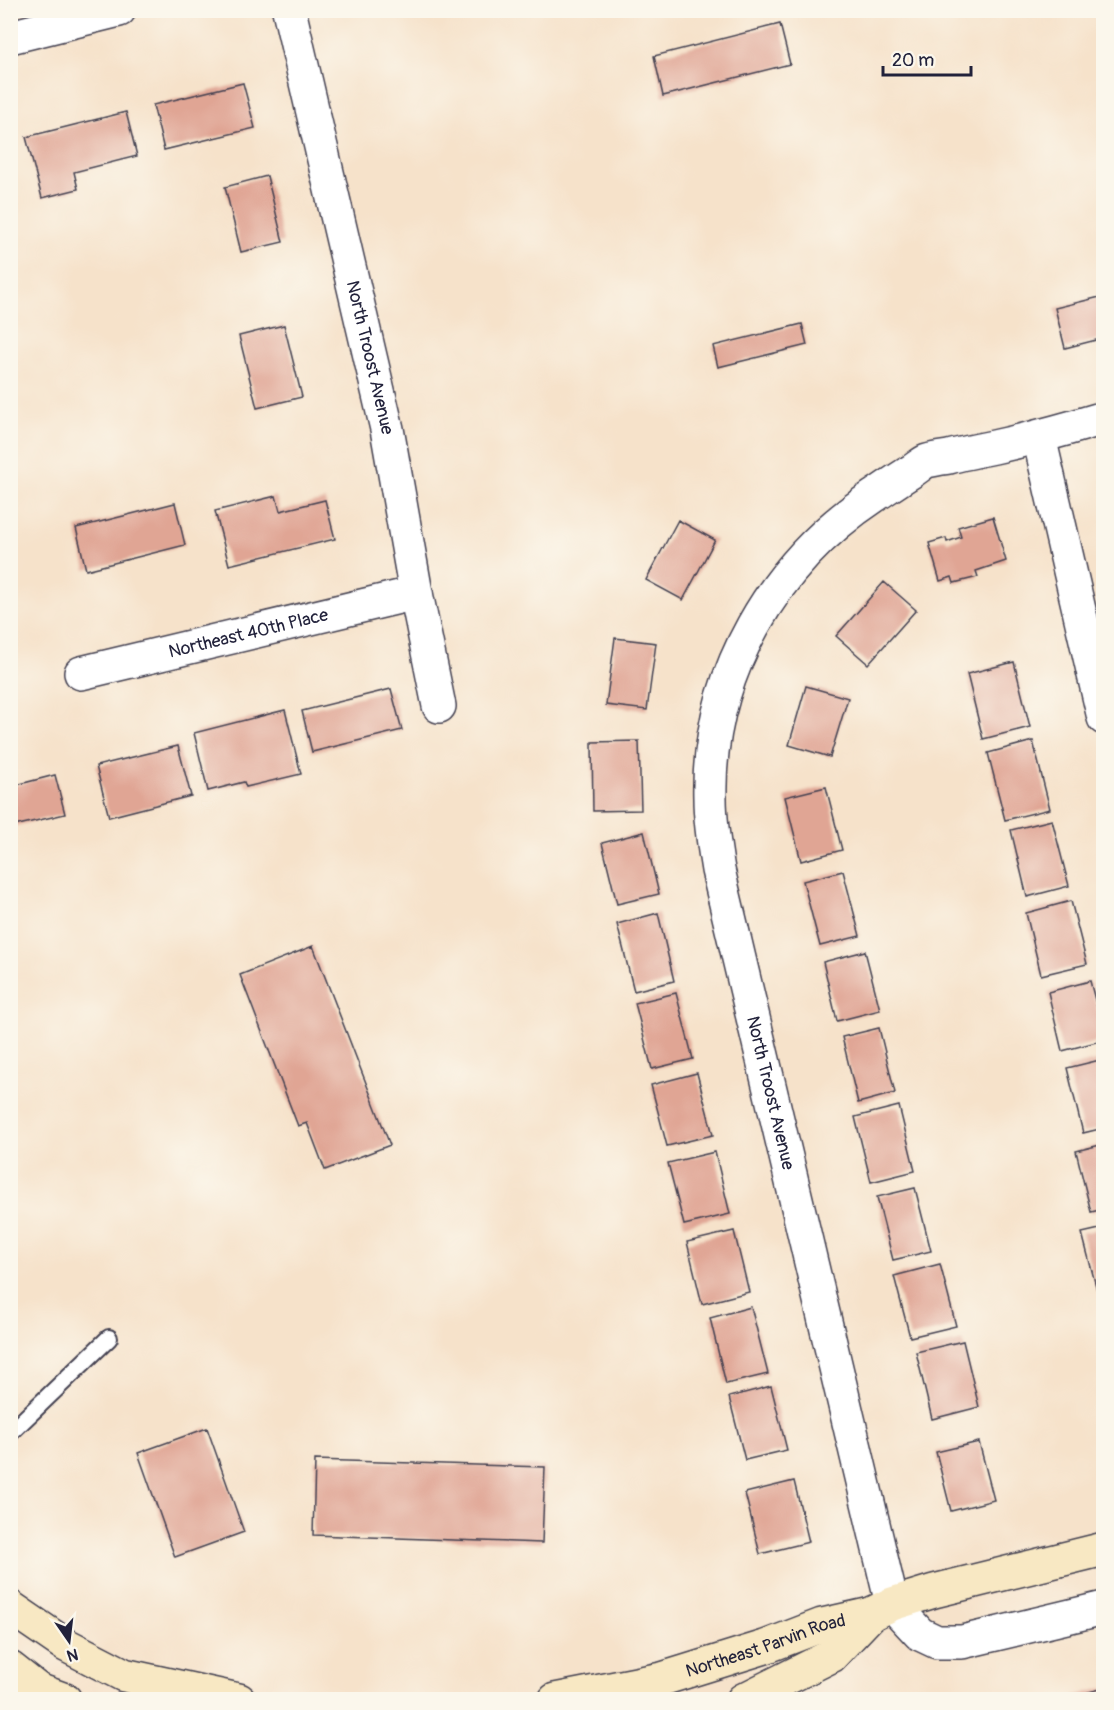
<svg xmlns="http://www.w3.org/2000/svg" width="1114" height="1710" font-family="Pangolin,sans-serif">
	<rect width="100%" height="100%" fill="#fbf7ec"/>
	<filter id="ink" filterUnits="userSpaceOnUse"><feTurbulence type="fractalNoise" baseFrequency=".0167" numOctaves="2"/><feDisplacementMap in="SourceGraphic" scale="12" xChannelSelector="R" yChannelSelector="G"/><feConvolveMatrix kernelMatrix="1 2 1 2 8 2 1 2 1" color-interpolation-filters="sRGB"/></filter>
	<filter id="wash" filterUnits="userSpaceOnUse"><feTurbulence type="fractalNoise" baseFrequency=".008" numOctaves="4" result="noise"/><feDisplacementMap in="SourceGraphic" scale="24" xChannelSelector="R" yChannelSelector="G"/><feGaussianBlur stdDeviation="1.35" result="paint"/><feColorMatrix in="noise" values="0 0 0 0 0 0 0 0 0 0 0 0 0 0 0 0 0 1.4 0 .05"/><feComposite in="paint" operator="in"/></filter>
	<g filter="url(#wash)">
		<rect width="100%" height="100%" fill="#f6e2ca"/>
		<g id="blocks">
			<path fill="#e0a594" d="M 780,24 L 790,64 L 663,96 L 654,56 Z
				M 243,83 L 255,128 L 164,150 L 153,105 Z
				M 126,112 L 137,156 L 74,172 L 78,189 L 42,198 L 26,137 Z
				M 267,176 L 283,242 L 241,252 L 225,187 Z
				M 1104,296 L 1104,338 L 1065,348 L 1055,308 Z
				M 802,324 L 807,345 L 718,367 L 713,346 Z
				M 284,325 L 302,397 L 257,408 L 239,336 Z
				M 276,496 L 280,511 L 325,500 L 335,539 L 229,565 L 215,511 Z
				M 175,503 L 185,545 L 86,570 L 76,528 Z
				M 993,517 L 1006,561 L 976,571 L 978,577 L 954,583 L 952,577 L 940,581 L 929,543 L 946,538 L 947,542 L 961,537 L 958,527 Z
				M 678,520 L 715,540 L 683,600 L 646,580 Z
				M 884,582 L 916,610 L 868,664 L 836,636 Z
				M 615,638 L 656,643 L 647,710 L 606,705 Z
				M 1014,662 L 1030,727 L 983,739 L 967,674 Z
				M 806,686 L 848,698 L 830,757 L 789,745 Z
				M 391,689 L 402,730 L 312,752 L 302,711 Z
				M 285,710 L 301,774 L 246,787 L 244,782 L 208,791 L 194,733 Z
				M 639,741 L 641,810 L 593,811 L 592,742 Z
				M 1033,741 L 1050,809 L 1005,820 L 988,753 Z
				M 178,746 L 191,796 L 109,817 L 96,766 Z
				M 10,766 L 16,785 L 55,775 L 65,814 L 10,827 Z
				M 826,787 L 842,850 L 801,861 L 785,797 Z
				M 1052,820 L 1069,886 L 1027,897 L 1011,830 Z
				M 644,832 L 659,894 L 617,904 L 602,843 Z
				M 843,871 L 860,936 L 820,946 L 803,881 Z
				M 1071,901 L 1087,964 L 1041,975 L 1026,913 Z
				M 658,913 L 674,981 L 634,991 L 617,924 Z
				M 313,946 L 390,1145 L 325,1170 L 307,1123 L 298,1126 L 240,975 Z
				M 865,951 L 880,1010 L 837,1021 L 823,962 Z
				M 1090,981 L 1104,1034 L 1104,1040 L 1062,1051 L 1048,992 Z
				M 676,993 L 693,1059 L 652,1069 L 635,1003 Z
				M 879,1028 L 895,1093 L 858,1103 L 842,1037 Z
				M 1104,1059 L 1104,1128 L 1083,1133 L 1067,1068 Z
				M 697,1073 L 713,1135 L 667,1146 L 651,1085 Z
				M 899,1106 L 915,1171 L 871,1182 L 855,1117 Z
				M 1104,1144 L 1104,1209 L 1091,1212 L 1076,1151 Z
				M 715,1152 L 730,1214 L 684,1225 L 668,1163 Z
				M 915,1188 L 931,1251 L 893,1260 L 877,1197 Z
				M 1104,1228 L 1104,1293 L 1098,1294 L 1082,1233 Z
				M 734,1231 L 749,1292 L 702,1304 L 687,1242 Z
				M 940,1264 L 956,1326 L 910,1337 L 894,1276 Z
				M 751,1307 L 768,1374 L 726,1384 L 710,1318 Z
				M 963,1341 L 979,1407 L 932,1419 L 916,1352 Z
				M 771,1386 L 787,1450 L 745,1460 L 729,1397 Z
				M 207,1428 L 244,1532 L 175,1557 L 138,1453 Z
				M 979,1442 L 994,1500 L 951,1511 L 936,1452 Z
				M 315,1460 L 545,1467 L 542,1543 L 313,1535 Z
				M 794,1481 L 809,1542 L 760,1554 L 745,1493 Z
				M 1104,1688 L 1104,1700 L 1075,1700 L 1074,1696 Z"/>
		</g>
	</g>
	<g filter="url(#ink)">
		<use href="#blocks" fill-opacity="0" stroke="#423f50" stroke-width="1.5"/>
		<g fill="none" stroke-linecap="round" stroke-linejoin="round">
			<defs>
				<path id="lane" d="M 10,1433 L 109,1338"/>
				<g id="street">
					<path id="s1" d="M 289,10 L 387,429 L 416,593 L 439,706"/>
					<path d="M 10,37 L 119,10"/>
					<path id="s2" d="M 1104,418 C 1067,429 1031,439 994,447 C 979,450 964,453 949,457 C 942,458 934,459 927,461 C 922,463 917,468 912,471 C 899,479 886,488 874,496 C 773,563 707,675 710,798 C 710,822 714,846 718,870 L 892,1604 L 920,1634 L 937,1642 L 962,1642 L 1104,1608"/>
					<path d="M 1039,437 L 1104,718"/>
					<path id="s3" d="M 81,673 L 416,593"/>
				</g>
				<g id="secondary">
					<path d="M 10,1607 L 64,1644 L 124,1675 L 239,1700"/>
					<path d="M 10,1668 L 38,1690 L 65,1700"/>
					<path id="s4" d="M 555,1700 L 662,1679 L 765,1647 L 822,1625 L 871,1614 L 892,1604 L 934,1591 L 1104,1549"/>
					<path d="M 743,1700 L 831,1656 L 871,1614"/>
				</g>
			</defs>
			<use href="#lane" stroke="#423f50" stroke-width="20"/>
			<use href="#street" stroke="#423f50" stroke-width="36"/>
			<use href="#secondary" stroke="#423f50" stroke-width="36"/>
			<use href="#lane" stroke="#fff" stroke-width="16"/>
			<use href="#street" stroke="#fff" stroke-width="33"/>
			<use href="#secondary" stroke="#f8e8c3" stroke-width="33"/>
		</g>
	</g>
	<g text-anchor="middle" stroke-width="4.5" stroke-linejoin="round" paint-order="stroke">
		<g font-size="18" fill="#22223b" stroke="#fbf7ec">
			<text dy="6" stroke="none"><textPath href="#s1" startOffset="357">North Troost Avenue</textPath></text>
			<text dy="6" stroke="none"><textPath href="#s3" startOffset="172">Northeast 40th Place</textPath></text>
			<text dy="6" stroke="none"><textPath href="#s2" startOffset="906">North Troost Avenue</textPath></text>
			<text dy="6" stroke="none"><textPath href="#s4" startOffset="218">Northeast Parvin Road</textPath></text>
		</g>
	</g>
	<rect width="1114" height="1710" fill="none" stroke="#fbf7ec" stroke-width="36"/>
	<g transform="translate(69 1641) rotate(166)" stroke="#fbf7ec" stroke-width="4.5" paint-order="stroke">
	<path d="M0-4.5L10 22L0 15L-10 22Z" fill="#22223b"/>
	<text y="-9" font-size="16" font-weight="bold" text-anchor="middle" fill="#22223b">N</text>
	</g>
	<path d="M883 66v9h88v-9" fill="none" stroke="#22223b" stroke-width="3"/>
	<text x="892" y="66" font-size="18" fill="#22223b" stroke="#fbf7ec" stroke-width="4.5" paint-order="stroke">20 m</text>
</svg>
